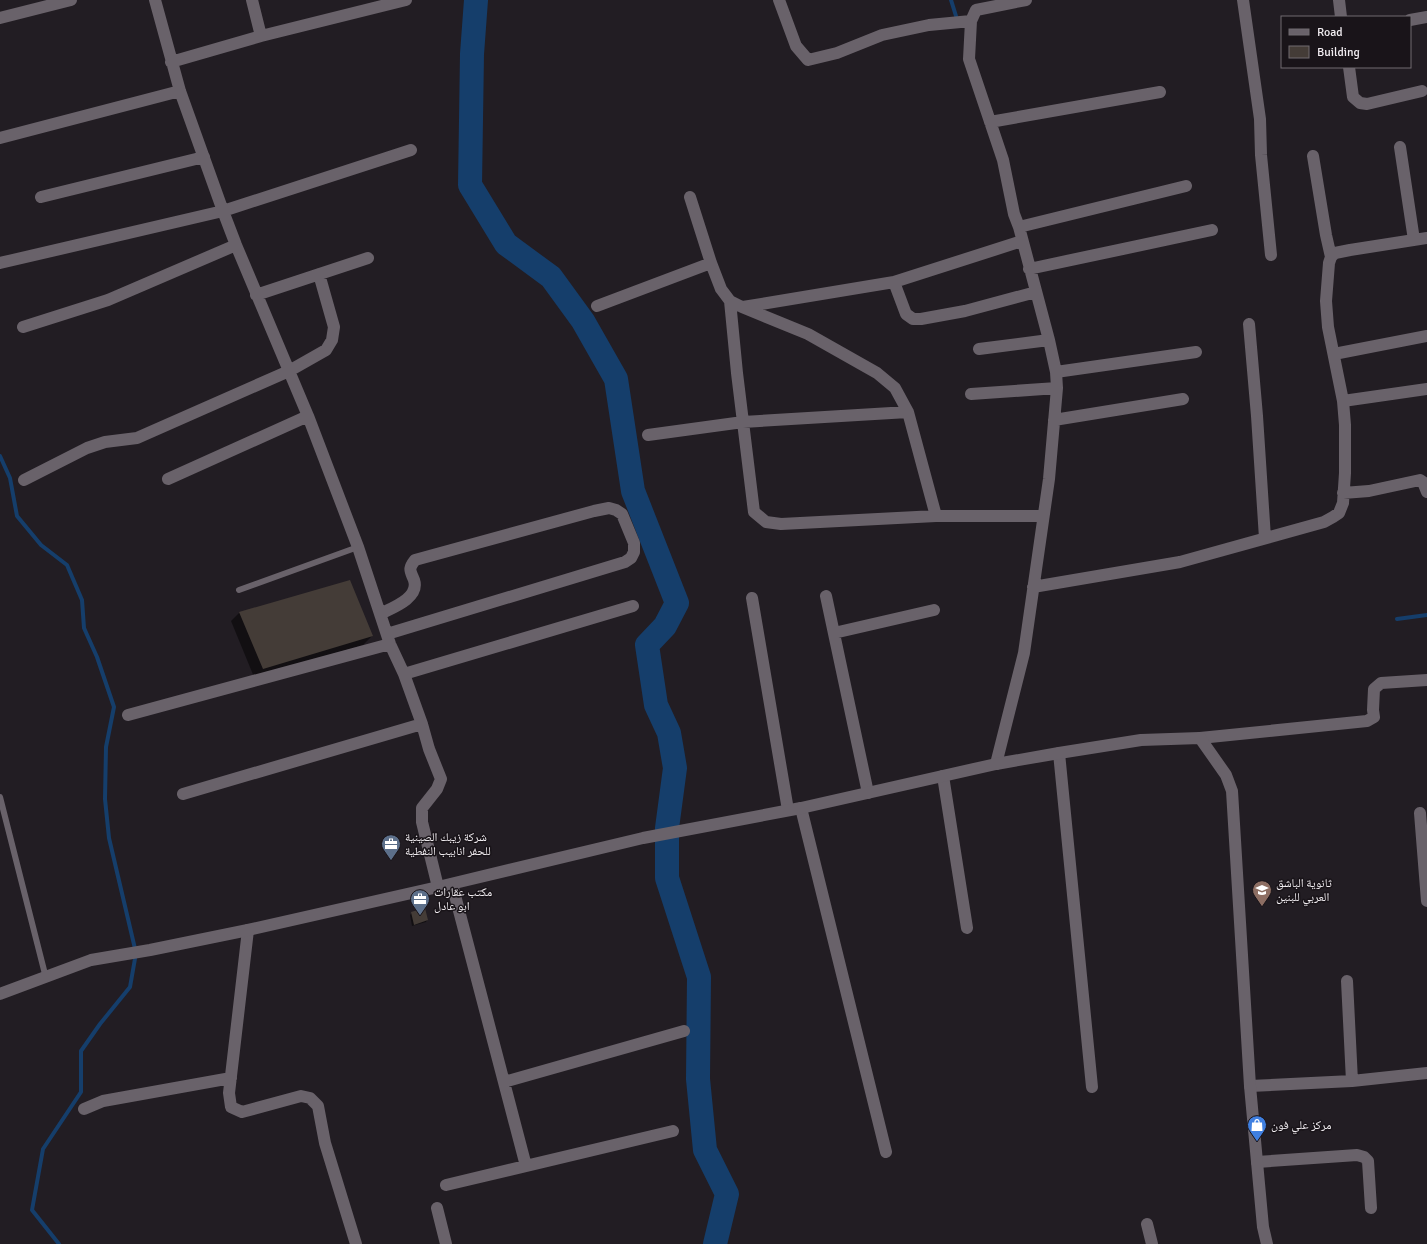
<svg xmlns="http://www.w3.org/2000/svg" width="1427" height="1244" font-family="Signika,'Noto Naskh Arabic',sans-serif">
	<rect width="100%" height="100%" fill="#221d23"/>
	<path fill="#0007" d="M 240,612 L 372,636 L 363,645 L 254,677 L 231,621 Z
		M 412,913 L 427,920 L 426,922 L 412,926 L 410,915 Z"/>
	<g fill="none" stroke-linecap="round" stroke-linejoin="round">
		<path stroke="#153e6b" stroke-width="4" d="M 951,0 L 956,16
			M 0,456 L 10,478 L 17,516 L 41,545 L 67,565 L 82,600 L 84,628 L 97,657 L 114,707 L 106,747 L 105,799 L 109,838 L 136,953 L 130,987 L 100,1024 L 81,1051 L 81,1092 L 43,1149 L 32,1210 L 59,1244
			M 1397,619 L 1427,615"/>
		<path stroke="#153e6b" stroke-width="24" d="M 476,0 L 472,54 L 470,185 L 506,244 L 551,277 L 583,321 L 616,379 L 633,491 L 677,603 L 665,626 L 647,645 L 656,705 L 669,733 L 675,768 L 667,828 L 667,878 L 699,977 L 698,1079 L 705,1150 L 727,1194 L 715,1244"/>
	</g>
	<path fill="#443c37" d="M 350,580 L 373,636 L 263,669 L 239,612 Z
		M 425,908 L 428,920 L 414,925 L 411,912 Z"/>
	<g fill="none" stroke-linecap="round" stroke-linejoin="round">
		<path stroke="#69626a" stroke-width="6" d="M 239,590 L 358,547
			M 0,797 L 46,978"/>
		<path stroke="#69626a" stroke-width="12" d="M 155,0 L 180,91 L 223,211 L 236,245 L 308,416 L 358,547 L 390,644 L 404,674 L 422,724 L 429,749 L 441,779 L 437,789 L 422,808 L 422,822 L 438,887
			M 252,0 L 261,36
			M 779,0 L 796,46 L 808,60 L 837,53 L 882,35 L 929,25 L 971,21
			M 1243,0 L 1260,119 L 1261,155 L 1271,255
			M 1339,0 L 1341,17
			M 0,18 L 71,0
			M 1410,20 L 1427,17
			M 171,62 L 261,36 L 406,0
			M 1349,67 L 1353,97 L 1360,103 L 1367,104 L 1422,91
			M 990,122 L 1160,92
			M 0,138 L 180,91
			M 1400,147 L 1414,240
			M 1313,156 L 1326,235 L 1331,257
			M 41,197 L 204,157
			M 690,197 L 711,263 L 721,289 L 730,301 L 742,307 L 808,334 L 877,373 L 895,388 L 908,412 L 936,516
			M 1019,227 L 1186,186
			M 0,263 L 223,211 L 411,150
			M 1029,269 L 1212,230
			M 894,282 L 906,314 L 913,319 L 921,319 L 965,311 L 1036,292
			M 256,295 L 368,258
			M 730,301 L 737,373 L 754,512 L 766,522 L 781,524 L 936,516 L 1043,516
			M 597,306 L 711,263
			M 743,307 L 894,282 L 1022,241
			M 1249,324 L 1257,416 L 1265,538
			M 23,327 L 108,300 L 236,245
			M 979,349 L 1049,340
			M 1334,354 L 1427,336
			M 1056,372 L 1196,352
			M 971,394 L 1057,388
			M 1343,401 L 1427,389
			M 1054,420 L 1183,399
			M 648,435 L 743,422 L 908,412
			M 168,479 L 308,416
			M 24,480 L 87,448 L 105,442 L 137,438 L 289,371 L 326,350 L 332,340 L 334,327 L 319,274
			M 1343,493 L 1369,491 L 1420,480 L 1423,482 L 1427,492
			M 1033,587 L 1180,562 L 1324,522 L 1333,517 L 1339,513 L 1343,503 L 1345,473 L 1345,425 L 1343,401 L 1328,327 L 1326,301 L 1329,263 L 1331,257 L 1335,253 L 1350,250 L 1427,238
			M 826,596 L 868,793
			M 752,598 L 788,810
			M 380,614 C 392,608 420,598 414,580 C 410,570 408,569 415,560 L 594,511 L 609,508 L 616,510 L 622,514 L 634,543 L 634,552 L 631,558 L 625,562 L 387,634
			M 834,633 L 934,610
			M 404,674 L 633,606
			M 128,715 L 390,644
			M 1200,738 L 1367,721 L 1374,717 L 1373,710 L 1374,689 L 1381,683 L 1427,680
			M 1059,753 L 1092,1087
			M 996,764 L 1024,653 L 1049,479 L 1057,388 L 1056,372 L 1049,340 L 1019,227 L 1014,214 L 1003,160 L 969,59 L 971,21 L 976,10 L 1026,0
			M 943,776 L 967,928
			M 183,794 L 422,724
			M 801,808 L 886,1152
			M 1420,813 L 1427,901
			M 452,884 L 526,1166
			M 248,930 L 229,1093 L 231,1107 L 242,1112 L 301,1096 L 310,1098 L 318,1106 L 325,1143 L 356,1244
			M 1347,981 L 1352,1081
			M 504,1082 L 684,1031
			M 1250,1086 L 1352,1081 L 1427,1073
			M 84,1109 L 103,1101 L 231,1078
			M 1257,1162 L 1357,1155 L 1364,1157 L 1368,1161 L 1371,1208
			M 446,1185 L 673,1131
			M 437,1208 L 446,1244
			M 1147,1224 L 1152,1244"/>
		<path stroke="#69626a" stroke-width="12" d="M 0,994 L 91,960 L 150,950 L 248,930 L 438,887 L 643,838 L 801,808 L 996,764 L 1059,753 L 1141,740 L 1200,738 L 1226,775 L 1232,791 L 1250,1086 L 1263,1227 L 1267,1244"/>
	</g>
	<defs>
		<symbol id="office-pin" viewBox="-11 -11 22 30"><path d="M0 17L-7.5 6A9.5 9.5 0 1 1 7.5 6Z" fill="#5c6f8a" stroke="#191419"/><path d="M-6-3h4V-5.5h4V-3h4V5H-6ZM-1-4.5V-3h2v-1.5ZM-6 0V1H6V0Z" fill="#fff"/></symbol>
		<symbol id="school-pin" viewBox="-11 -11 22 30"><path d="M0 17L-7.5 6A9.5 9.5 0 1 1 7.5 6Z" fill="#8d6e63" stroke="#191419"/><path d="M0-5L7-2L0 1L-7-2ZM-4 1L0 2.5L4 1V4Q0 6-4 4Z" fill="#fff"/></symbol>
		<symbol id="shop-pin" viewBox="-11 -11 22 30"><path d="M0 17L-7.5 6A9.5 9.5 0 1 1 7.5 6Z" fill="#3f7fe0" stroke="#191419"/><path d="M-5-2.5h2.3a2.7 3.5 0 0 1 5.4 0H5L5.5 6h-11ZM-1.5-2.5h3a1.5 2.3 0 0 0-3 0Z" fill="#fff"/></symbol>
	</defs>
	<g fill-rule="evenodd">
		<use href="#office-pin" x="380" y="833" width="22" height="30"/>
		<use href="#school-pin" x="1251" y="879" width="22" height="30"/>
		<use href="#office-pin" x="409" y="888" width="22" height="30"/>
		<use href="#shop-pin" x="1246" y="1114" width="22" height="30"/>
	</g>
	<g text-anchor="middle" stroke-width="3" stroke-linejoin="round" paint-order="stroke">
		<g font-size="12" fill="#f2eef2" stroke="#191419" text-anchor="start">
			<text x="405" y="841">شركة زيبك الصينية<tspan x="405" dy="14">للحفر انابيب النفطية</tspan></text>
			<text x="1276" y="887">ثانوية الباشق<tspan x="1276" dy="14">العربي للبنين</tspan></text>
			<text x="434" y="896">مكتب عقارات<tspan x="434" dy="14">ابو عادل</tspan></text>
			<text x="1271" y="1129">مركز علي فون</text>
		</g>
	</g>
	<rect x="1281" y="16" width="130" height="52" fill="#191419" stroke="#706b70"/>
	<rect x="1289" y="29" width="20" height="6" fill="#69626a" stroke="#706b70"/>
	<text x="1317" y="36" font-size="12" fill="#f2eef2">Road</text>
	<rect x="1289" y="46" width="20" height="12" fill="#443c37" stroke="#706b70"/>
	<text x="1317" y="56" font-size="12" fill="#f2eef2">Building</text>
</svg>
